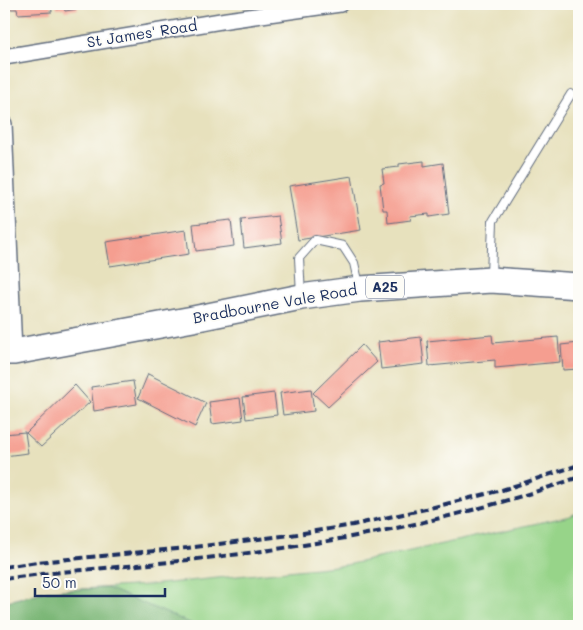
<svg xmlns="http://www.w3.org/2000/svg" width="583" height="630" font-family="Mali,sans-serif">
	<rect width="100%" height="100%" fill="#fdfcf7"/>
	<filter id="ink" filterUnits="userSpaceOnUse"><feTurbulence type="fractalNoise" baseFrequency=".02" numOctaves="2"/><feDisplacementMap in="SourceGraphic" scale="10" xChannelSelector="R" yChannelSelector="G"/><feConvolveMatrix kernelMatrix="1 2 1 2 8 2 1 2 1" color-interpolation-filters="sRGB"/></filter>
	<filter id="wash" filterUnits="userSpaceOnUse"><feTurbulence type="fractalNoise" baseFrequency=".0096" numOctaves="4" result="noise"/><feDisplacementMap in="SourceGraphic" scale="20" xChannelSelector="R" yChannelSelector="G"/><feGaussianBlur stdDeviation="1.12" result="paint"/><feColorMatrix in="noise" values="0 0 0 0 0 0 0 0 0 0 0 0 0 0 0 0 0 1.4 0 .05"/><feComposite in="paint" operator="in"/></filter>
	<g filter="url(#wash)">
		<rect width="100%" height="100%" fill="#e7e1bd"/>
		<path fill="#97d489" stroke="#598274" d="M 579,512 L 579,626 L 4,626 L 4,602 L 47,591 L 149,585 L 346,565 L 570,516 Z"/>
		<path fill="#79b675" stroke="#4a726a" d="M 107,588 L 197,626 L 4,626 L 4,602 L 47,591 Z"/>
		<g id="blocks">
			<path fill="#f59e90" d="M 9,4 L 51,4 L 52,12 L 18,14 L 17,9 L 9,9 Z
				M 56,4 L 87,4 L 87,5 L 77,6 L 78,9 L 65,11 L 64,8 L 57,9 Z
				M 424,161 L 424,166 L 443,163 L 449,214 L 429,217 L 429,214 L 410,216 L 411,220 L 388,223 L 387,210 L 383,210 L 380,184 L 384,183 L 382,169 L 399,167 L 399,164 Z
				M 352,176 L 361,230 L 298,240 L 289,186 Z
				M 278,216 L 282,243 L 244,248 L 241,220 Z
				M 231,220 L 234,246 L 196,251 L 193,224 Z
				M 186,230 L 189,254 L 110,266 L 106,242 Z
				M 492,335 L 493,343 L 558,337 L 560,362 L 495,368 L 495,360 L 429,366 L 427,341 Z
				M 421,337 L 424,364 L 381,369 L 378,342 Z
				M 579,343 L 579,369 L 563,370 L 561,345 Z
				M 362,345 L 377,362 L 328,407 L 313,393 Z
				M 148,374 L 206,403 L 195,427 L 138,398 Z
				M 133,381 L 137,404 L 94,411 L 91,387 Z
				M 75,385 L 90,402 L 41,447 L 26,433 Z
				M 311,389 L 314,411 L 283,415 L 280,393 Z
				M 274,393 L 277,415 L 246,419 L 243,397 Z
				M 240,398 L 243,420 L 212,424 L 209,402 Z
				M 25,432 L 28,453 L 4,456 L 4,434 Z"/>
		</g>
	</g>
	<g filter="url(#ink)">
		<use href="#blocks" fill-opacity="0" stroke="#626d7f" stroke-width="1"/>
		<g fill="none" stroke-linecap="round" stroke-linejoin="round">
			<defs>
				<path id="service" d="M 491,276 L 493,221 L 571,94
					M 301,295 L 299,258 L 315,240 L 343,246 L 354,263 L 359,285"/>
				<path id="minor" d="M 4,57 L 227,20 L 340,4
					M 4,124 L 14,352"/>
				<path id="trunk" d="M 4,352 L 14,352 L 193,319 L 301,297 L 360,289 L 491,280 L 579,286"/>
			</defs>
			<use href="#service" stroke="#626d7f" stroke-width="10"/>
			<use href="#minor" stroke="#626d7f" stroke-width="18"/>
			<use href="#trunk" stroke="#626d7f" stroke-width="28"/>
			<use href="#service" stroke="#fff" stroke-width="8"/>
			<use href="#minor" stroke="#fff" stroke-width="15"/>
			<use href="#trunk" stroke="#fff" stroke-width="25"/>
			<path stroke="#1b2f5e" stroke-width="4" stroke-dasharray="8 4" stroke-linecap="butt" d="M 4,567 L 37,562 L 187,548 L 291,535 L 353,525 L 430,508 L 502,490 L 579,465
				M 4,579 C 65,570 127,567 188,560 C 321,546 453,522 579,477"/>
		</g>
	</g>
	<g text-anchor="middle" stroke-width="4" stroke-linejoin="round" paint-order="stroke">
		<rect fill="#fdfcf7" stroke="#5f6c8c" stroke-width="1" x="366" y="275.5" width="38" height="23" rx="4"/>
		<g font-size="14" font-weight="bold" fill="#1b2f5e">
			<text x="385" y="292">A25</text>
		</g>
		<g font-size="15" fill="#1b2f5e" stroke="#fdfcf7">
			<text transform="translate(142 34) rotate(-9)" y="5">St James' Road</text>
			<text transform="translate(275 304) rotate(-10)" y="5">Bradbourne Vale Road</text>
		</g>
	</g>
	<rect width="583" height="630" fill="none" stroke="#fdfcf7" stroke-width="20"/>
	<path d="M35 588v8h130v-8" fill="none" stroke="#1b2f5e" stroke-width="2.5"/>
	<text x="42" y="588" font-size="15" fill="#1b2f5e" stroke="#fdfcf7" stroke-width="4" paint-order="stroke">50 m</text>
</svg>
